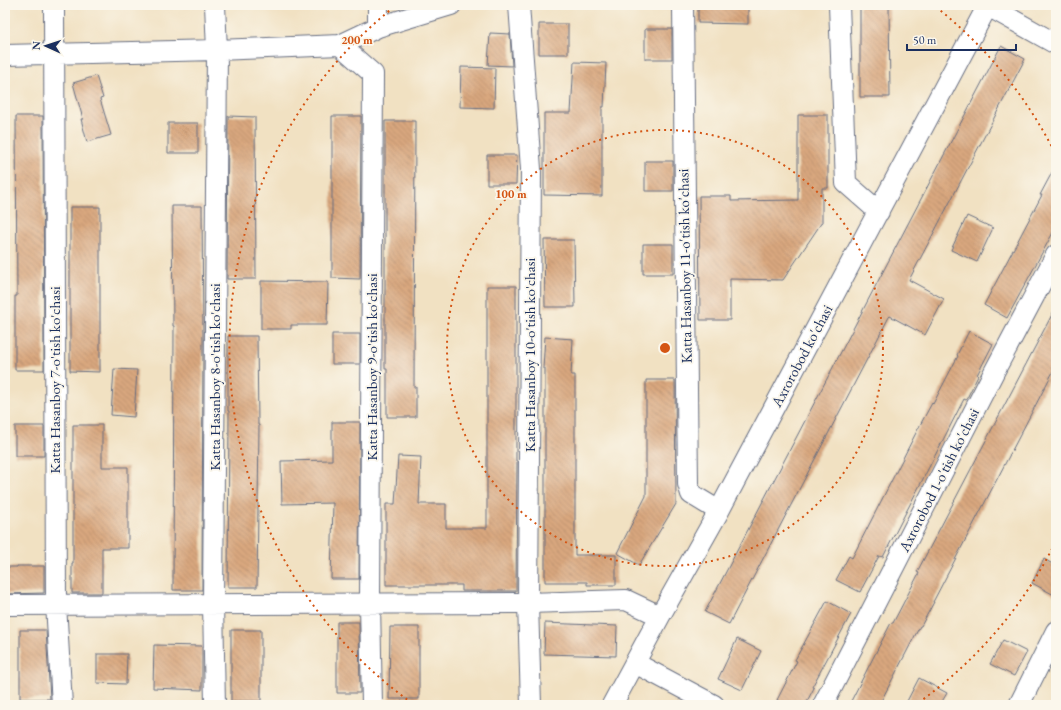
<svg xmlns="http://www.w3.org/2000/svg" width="1061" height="710" font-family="'EB Garamond',serif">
	<defs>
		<pattern id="building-back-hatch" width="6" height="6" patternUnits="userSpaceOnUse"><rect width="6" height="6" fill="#d9a77e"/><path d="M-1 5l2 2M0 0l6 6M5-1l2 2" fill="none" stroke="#af886a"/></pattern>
	</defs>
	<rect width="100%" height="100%" fill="#fbf7ec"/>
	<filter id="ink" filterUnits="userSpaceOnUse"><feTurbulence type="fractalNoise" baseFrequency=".025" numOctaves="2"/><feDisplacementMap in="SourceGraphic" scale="8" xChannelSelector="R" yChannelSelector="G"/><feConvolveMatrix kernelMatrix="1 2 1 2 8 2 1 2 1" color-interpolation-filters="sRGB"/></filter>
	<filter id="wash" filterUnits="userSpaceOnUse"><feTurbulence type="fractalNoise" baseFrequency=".012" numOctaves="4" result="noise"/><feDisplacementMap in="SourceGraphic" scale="16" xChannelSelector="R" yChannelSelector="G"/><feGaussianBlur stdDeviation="0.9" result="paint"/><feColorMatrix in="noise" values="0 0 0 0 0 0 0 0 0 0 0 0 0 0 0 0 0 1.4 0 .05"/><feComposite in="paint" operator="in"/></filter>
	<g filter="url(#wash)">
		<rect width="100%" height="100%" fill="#f1e1c2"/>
		<g id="blocks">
			<path fill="url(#building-back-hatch)" d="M 698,5 L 748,5 L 748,24 L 698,23 Z
				M 860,5 L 889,5 L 890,97 L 860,97 Z
				M 539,24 L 568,24 L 568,54 L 539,54 Z
				M 645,29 L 672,29 L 672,59 L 645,59 Z
				M 490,33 L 510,34 L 512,66 L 488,65 Z
				M 1001,46 L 1025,59 L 909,280 L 944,299 L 925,335 L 890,316 L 889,317 L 729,624 L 705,612 Z
				M 574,62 L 606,63 L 604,107 L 602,107 L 602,196 L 544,195 L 544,113 L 571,113 Z
				M 461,67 L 495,68 L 494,108 L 460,107 Z
				M 96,76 L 103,98 L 100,99 L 111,135 L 87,142 L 81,119 L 83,119 L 73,83 Z
				M 798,115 L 828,115 L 828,188 L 822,188 L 822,222 L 783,280 L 730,279 L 730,320 L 700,320 L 699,196 L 731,196 L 731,201 L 798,200 Z
				M 16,116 L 43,116 L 44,370 L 15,370 L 15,296 L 17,296 Z
				M 228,116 L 255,117 L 256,279 L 227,279 Z
				M 332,116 L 361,116 L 360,279 L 332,278 Z
				M 385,121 L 415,121 L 414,387 L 416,387 L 416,417 L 387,417 L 387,369 L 385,369 Z
				M 168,123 L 198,123 L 198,153 L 168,153 Z
				M 487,155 L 517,155 L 516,184 L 487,184 Z
				M 645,161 L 673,161 L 673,191 L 645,191 Z
				M 1056,165 L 1056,227 L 1007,318 L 984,305 L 1042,195 L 1040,195 Z
				M 172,206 L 202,206 L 203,339 L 202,590 L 173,590 L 174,326 L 173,326 Z
				M 70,207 L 100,207 L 100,372 L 70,371 Z
				M 967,216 L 993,228 L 977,262 L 951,250 Z
				M 544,240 L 574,240 L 575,307 L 545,307 Z
				M 643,244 L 673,244 L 673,274 L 643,274 Z
				M 261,281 L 328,282 L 327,325 L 291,325 L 291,329 L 261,329 Z
				M 487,286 L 516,286 L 516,461 L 517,461 L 516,591 L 462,591 L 462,585 L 386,585 L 386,504 L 395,504 L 398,456 L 421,457 L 419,504 L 446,504 L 446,528 L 487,528 Z
				M 1056,307 L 1056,366 L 933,602 L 934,602 L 921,626 L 920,626 L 879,705 L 849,705 L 891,623 L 893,623 L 919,573 L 917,572 Z
				M 969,331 L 993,344 L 977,375 L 978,376 L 966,400 L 964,399 L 883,557 L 879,556 L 860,592 L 836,580 L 849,556 L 852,558 L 919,427 L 932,403 L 933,404 L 958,356 L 957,355 Z
				M 332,334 L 360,334 L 360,364 L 332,364 Z
				M 228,336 L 257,336 L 258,425 L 259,425 L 257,587 L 228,587 L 229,411 L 228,411 Z
				M 545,337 L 573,339 L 571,375 L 575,375 L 575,555 L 616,555 L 616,585 L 587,585 L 587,582 L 545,582 L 545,368 L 543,368 Z
				M 114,369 L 137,370 L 134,417 L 111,415 Z
				M 646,380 L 675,380 L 676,504 L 639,565 L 617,553 L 646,496 Z
				M 332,422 L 360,422 L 359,579 L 331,579 L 333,503 L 282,504 L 281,461 L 332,460 Z
				M 73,425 L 102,425 L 102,467 L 128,467 L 128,548 L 102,548 L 102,593 L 72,593 L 72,563 L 73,563 Z
				M 15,426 L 44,426 L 44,456 L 15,456 Z
				M 1044,559 L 1056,566 L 1056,596 L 1032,583 Z
				M 17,566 L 44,566 L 44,593 L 5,594 L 5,567 L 17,567 Z
				M 827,601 L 851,614 L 812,687 L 814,688 L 805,705 L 787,705 L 777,700 L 797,661 L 795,660 Z
				M 337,622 L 359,622 L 360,693 L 337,693 Z
				M 545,623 L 617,626 L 616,656 L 544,654 Z
				M 390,627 L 419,627 L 419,699 L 389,699 Z
				M 20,630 L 46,630 L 50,699 L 20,699 Z
				M 231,630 L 261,630 L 261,701 L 231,701 Z
				M 737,639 L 761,651 L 742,690 L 718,679 Z
				M 1003,640 L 1027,652 L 1014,676 L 990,664 Z
				M 154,645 L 202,646 L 202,690 L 153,688 Z
				M 97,654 L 127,654 L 126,684 L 97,683 Z
				M 919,678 L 947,693 L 940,705 L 905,705 Z"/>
		</g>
	</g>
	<g filter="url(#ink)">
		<use href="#blocks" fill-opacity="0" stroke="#666d81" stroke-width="1"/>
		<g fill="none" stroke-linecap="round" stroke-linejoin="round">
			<defs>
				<path id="minor" d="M 54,5 L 56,604 L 62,705
					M 378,5 L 378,27
					M 519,5 L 531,169 L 528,603 L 531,705
					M 683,5 L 688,484 L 691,494 L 719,511
					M 839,5 L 846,183 L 879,212
					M 988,6 L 1056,44
					M 340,45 L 373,74 L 370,603 L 372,705
					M 5,55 L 217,50 L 340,45 L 378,27 L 451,5
					M 5,605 L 528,603 L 626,600 L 660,616
					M 635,663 L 714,705
					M 215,705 L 213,604 L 217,50 L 215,5
					M 612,705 L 660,616 L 719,511 L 988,5
					M 823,705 L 994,372 L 1056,255
					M 1019,705 L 1056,631"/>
			</defs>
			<use href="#minor" stroke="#666d81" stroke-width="22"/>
			<use href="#minor" stroke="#fff" stroke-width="20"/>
		</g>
	</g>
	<g fill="none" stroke="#d45514" stroke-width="2" stroke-dasharray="2 4">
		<circle cx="665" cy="348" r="218"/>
		<path d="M1055 543A436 436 0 0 1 918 703M412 703A436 436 0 0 1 394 7M936 7A436 436 0 0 1 1055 153"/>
	</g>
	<g text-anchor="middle" stroke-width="3.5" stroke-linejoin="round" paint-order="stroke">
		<g font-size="15" fill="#1b2f5e" stroke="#fbf7ec">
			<text transform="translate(685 266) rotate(-91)" y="5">Katta Hasanboy 11-o'tish ko'chasi</text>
			<text transform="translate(530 355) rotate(-90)" y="5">Katta Hasanboy 10-o'tish ko'chasi</text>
			<text transform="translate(802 356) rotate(-62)" y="5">Axrorobod ko'chasi</text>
			<text transform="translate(372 367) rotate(-90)" y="5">Katta Hasanboy 9-o'tish ko'chasi</text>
			<text transform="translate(215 377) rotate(-90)" y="5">Katta Hasanboy 8-o'tish ko'chasi</text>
			<text transform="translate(55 380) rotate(-90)" y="5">Katta Hasanboy 7-o'tish ko'chasi</text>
			<text transform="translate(939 480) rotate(-63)" y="5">Axrorobod 1-o'tish ko'chasi</text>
		</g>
	</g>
	<circle cx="665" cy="348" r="6" fill="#d45514" stroke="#fbf7ec" stroke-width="2"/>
	<g font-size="12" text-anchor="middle" font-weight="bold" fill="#d45514" stroke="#fbf7ec" stroke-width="3.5" stroke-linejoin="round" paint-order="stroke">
		<text x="357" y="44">200 m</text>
		<text x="511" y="198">100 m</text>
	</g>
	<rect width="1061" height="710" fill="none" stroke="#fbf7ec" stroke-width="20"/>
	<g transform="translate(46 46) rotate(273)" stroke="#fbf7ec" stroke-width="3" paint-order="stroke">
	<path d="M0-3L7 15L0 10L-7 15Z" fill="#1b2f5e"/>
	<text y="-6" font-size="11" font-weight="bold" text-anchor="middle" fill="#1b2f5e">N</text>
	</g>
	<path d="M907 44v6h109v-6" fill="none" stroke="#1b2f5e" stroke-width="2"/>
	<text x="913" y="44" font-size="12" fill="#1b2f5e" stroke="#fbf7ec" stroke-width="3" paint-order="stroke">50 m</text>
</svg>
